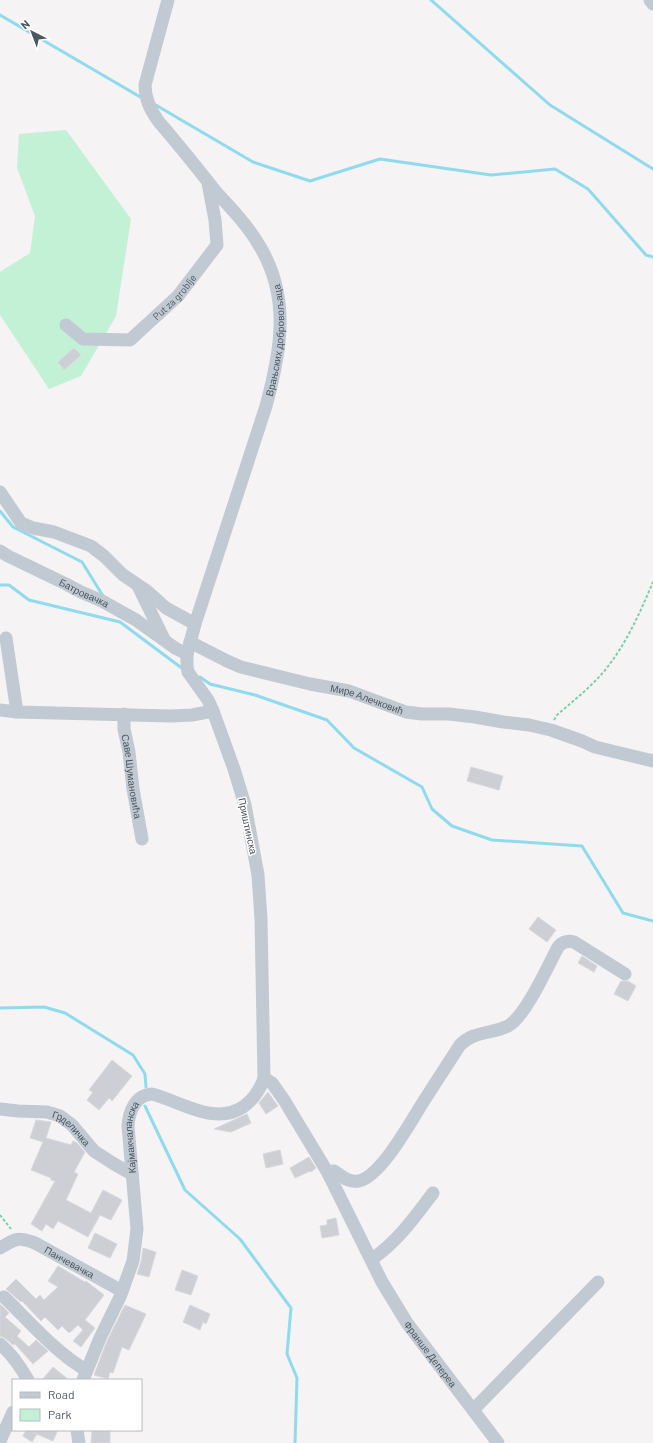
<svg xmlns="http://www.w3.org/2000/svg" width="653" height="1443" font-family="Barlow,sans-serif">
	<rect width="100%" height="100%" fill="#f5f3f3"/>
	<path fill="#c3f1d5" d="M 66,130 L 131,219 L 116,316 L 81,376 L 49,389 L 0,315 L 0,272 L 30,253 L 35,216 L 17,168 L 19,134 Z"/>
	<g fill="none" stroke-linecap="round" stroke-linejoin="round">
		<path stroke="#90daee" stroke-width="3" d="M 431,0 L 550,105 L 653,169
			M 0,15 L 142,98
			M 154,104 L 253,162 L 310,181 L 380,159 L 491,175 L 555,169 L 588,189 L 646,255 L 653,257
			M 0,511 L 13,527 L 82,562 L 103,596
			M 0,585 L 9,585 L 29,600 L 120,622 L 183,669
			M 200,677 L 210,684 L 255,695 L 327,720 L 354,748 L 422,787 L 432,809 L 452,826 L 492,840 L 582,846 L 623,913 L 653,921
			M 0,1008 L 44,1007 L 65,1013 L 133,1055 L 145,1074 L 146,1087
			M 145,1106 L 185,1190 L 240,1239 L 291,1308 L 287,1354 L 297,1378 L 295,1443"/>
	</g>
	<path fill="#cdcfd5" stroke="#d7d9de" d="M 74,348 L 81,355 L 64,370 L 58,362 Z
		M 471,767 L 503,776 L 499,790 L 467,781 Z
		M 538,917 L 556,930 L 547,942 L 529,929 Z
		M 582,956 L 597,966 L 594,972 L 578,963 Z
		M 621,981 L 628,981 L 636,986 L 628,1001 L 614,994 Z
		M 112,1060 L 132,1076 L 112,1101 L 109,1098 L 99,1110 L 87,1100 L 93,1092 L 89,1090 Z
		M 268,1092 L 278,1106 L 266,1114 L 259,1103 Z
		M 247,1114 L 251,1123 L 231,1132 L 214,1129 Z
		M 36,1120 L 51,1122 L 46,1138 L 71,1145 L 73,1141 L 77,1143 L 85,1152 L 74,1172 L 78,1174 L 66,1200 L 91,1213 L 103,1190 L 122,1200 L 111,1220 L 100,1215 L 88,1237 L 58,1221 L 53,1229 L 46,1224 L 42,1231 L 31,1224 L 55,1181 L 51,1180 L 51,1178 L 31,1170 L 43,1142 L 30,1138 Z
		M 280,1150 L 283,1164 L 266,1168 L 263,1154 Z
		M 309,1157 L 316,1168 L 311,1172 L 310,1171 L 295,1178 L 290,1168 Z
		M 336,1218 L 339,1235 L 322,1238 L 320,1226 L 327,1225 L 327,1220 Z
		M 95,1233 L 117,1244 L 110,1258 L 88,1248 Z
		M 143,1248 L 156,1252 L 149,1277 L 137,1274 L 141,1262 Z
		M 58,1266 L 85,1282 L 86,1281 L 104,1295 L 85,1320 L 95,1328 L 81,1347 L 73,1341 L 83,1330 L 78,1325 L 69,1333 L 62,1326 L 58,1330 L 45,1317 L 41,1321 L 22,1301 L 21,1302 L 6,1289 L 16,1279 L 36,1299 L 40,1295 L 44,1300 L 58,1287 L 48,1281 Z
		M 182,1270 L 198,1276 L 191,1295 L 175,1290 Z
		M 0,1304 L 9,1313 L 5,1317 L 21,1331 L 17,1336 L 29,1347 L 36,1340 L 48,1351 L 33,1364 L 15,1344 L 13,1345 L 5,1338 L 0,1336 Z
		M 125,1305 L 146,1314 L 129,1350 L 122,1347 L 113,1373 L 110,1372 L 108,1379 L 94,1375 L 107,1341 Z
		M 190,1305 L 210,1314 L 206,1324 L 203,1322 L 200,1330 L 183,1322 Z
		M 53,1367 L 69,1380 L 42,1380 Z
		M 26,1430 L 58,1430 L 53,1441 L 34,1433 L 37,1434 L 32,1442 L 23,1436 Z
		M 92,1430 L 110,1430 L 110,1443 L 91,1443 Z"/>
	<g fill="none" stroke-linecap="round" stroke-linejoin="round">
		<path stroke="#7ad0a6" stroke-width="2" stroke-dasharray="3 2" stroke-linecap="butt" d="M 554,720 L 557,715 C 572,702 587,690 600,676 C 624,649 639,615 653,582
			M 0,1215 L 11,1229"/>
		<g stroke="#c1cad2" stroke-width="13">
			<path d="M 650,0 L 653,4"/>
			<path id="s1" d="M 66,325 L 83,339 L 130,340 L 178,296 L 217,245 L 215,220 L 208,183"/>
			<path d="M 0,492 L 21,523 L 33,528 L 54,532 L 91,546 L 104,556 L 122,574 L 147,591 L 166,608 L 195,624"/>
			<path id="s2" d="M 0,551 L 8,556 L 66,584 L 81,592 L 102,601 L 136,620 L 175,648 L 187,654"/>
			<path d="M 138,586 L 164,639"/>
			<path d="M 6,638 L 17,712"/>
			<path id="s3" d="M 190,642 L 227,661 L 241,667 L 310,684 L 349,691 L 406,712 L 422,714 L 449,714 L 475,717 L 503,722 L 529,725 L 551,730 L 582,741 L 595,747 L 653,761"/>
			<path d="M 0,710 L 17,712 L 171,716 L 192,715 L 213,711"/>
			<path id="s4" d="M 124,714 L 124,729 L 129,752 L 133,789 L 142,839"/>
			<path id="s5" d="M 264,1078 L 272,1083 L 284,1100 L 328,1173 L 382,1282 L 407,1323 L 498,1443"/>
			<path id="s6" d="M 0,1109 L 18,1111 L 47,1112 L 60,1116 L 72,1125 L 94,1151 L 114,1164 L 132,1174"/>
			<path d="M 328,1173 L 334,1171 C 342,1176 348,1183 359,1181 C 383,1175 413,1117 427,1096 C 438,1079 449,1062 460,1045 C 473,1031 492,1034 508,1026 C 525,1017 547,968 557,949 C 560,943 566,940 574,942 L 625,974"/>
			<path id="s7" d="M 0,1248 C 16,1238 18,1237 35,1243 L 122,1291"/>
			<path d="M 372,1259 C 397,1242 415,1217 433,1193"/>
			<path d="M 4,1297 C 29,1321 56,1353 86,1370"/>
			<path d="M 0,1344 C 12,1354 20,1366 28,1380"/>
			<path id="s8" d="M 83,1380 L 100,1338 L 120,1297 L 133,1261 L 137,1229 L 128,1126 C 129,1112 135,1095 152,1094 C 180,1101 214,1126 243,1107 C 253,1100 260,1090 264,1078 L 261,919 L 258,875 L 245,805 L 234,769 L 213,711 L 208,700 L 188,672 L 187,666 L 187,654 L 195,624 L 266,406 C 281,351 291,297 259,245 C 248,226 232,209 217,193 C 198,169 179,145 159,122 C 151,111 145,100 145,85 L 168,0"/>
			<path d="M 473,1410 L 598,1282"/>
			<path d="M 77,1430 L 79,1443"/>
			<path d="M 0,1441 L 13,1412"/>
		</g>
	</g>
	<g text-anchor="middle" stroke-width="3" stroke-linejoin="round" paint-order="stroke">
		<g font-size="10" fill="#4a5661" stroke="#fff">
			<text dy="4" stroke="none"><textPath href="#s1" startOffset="131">Put za groblje</textPath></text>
			<text dy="4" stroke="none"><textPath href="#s8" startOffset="1206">Врањских добровољаца</textPath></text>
			<text dy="4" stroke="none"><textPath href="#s2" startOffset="94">Батровачка</textPath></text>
			<text dy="4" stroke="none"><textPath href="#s3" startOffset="187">Мире Алечковић</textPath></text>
			<text dy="4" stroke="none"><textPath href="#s4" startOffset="63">Саве Шумановића</textPath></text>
			<text transform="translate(248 826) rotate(78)" y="4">Приштинска</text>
			<text dy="4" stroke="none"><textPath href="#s6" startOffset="77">Грделичка</textPath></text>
			<text dy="4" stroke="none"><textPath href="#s8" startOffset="254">Кајмакчаланска</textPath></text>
			<text dy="4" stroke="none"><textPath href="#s7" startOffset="77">Панчевачка</textPath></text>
			<text dy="4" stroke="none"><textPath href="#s5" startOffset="324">Франше Депереа</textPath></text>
		</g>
	</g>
	<rect x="12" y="1379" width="130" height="52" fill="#ffffff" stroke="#b7bbc0"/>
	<rect x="20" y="1392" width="20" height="6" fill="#c1cad2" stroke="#b7bbc0"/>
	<text x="48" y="1399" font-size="12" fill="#4a5661">Road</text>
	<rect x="20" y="1409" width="20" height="12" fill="#c3f1d5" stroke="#b7bbc0"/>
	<text x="48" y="1419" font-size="12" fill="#4a5661">Park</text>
	<g transform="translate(32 32) rotate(318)" stroke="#ffffff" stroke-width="3" paint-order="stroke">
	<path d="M0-3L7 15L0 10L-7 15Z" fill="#4a5661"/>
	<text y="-6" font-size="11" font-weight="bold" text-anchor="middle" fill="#4a5661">N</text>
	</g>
</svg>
